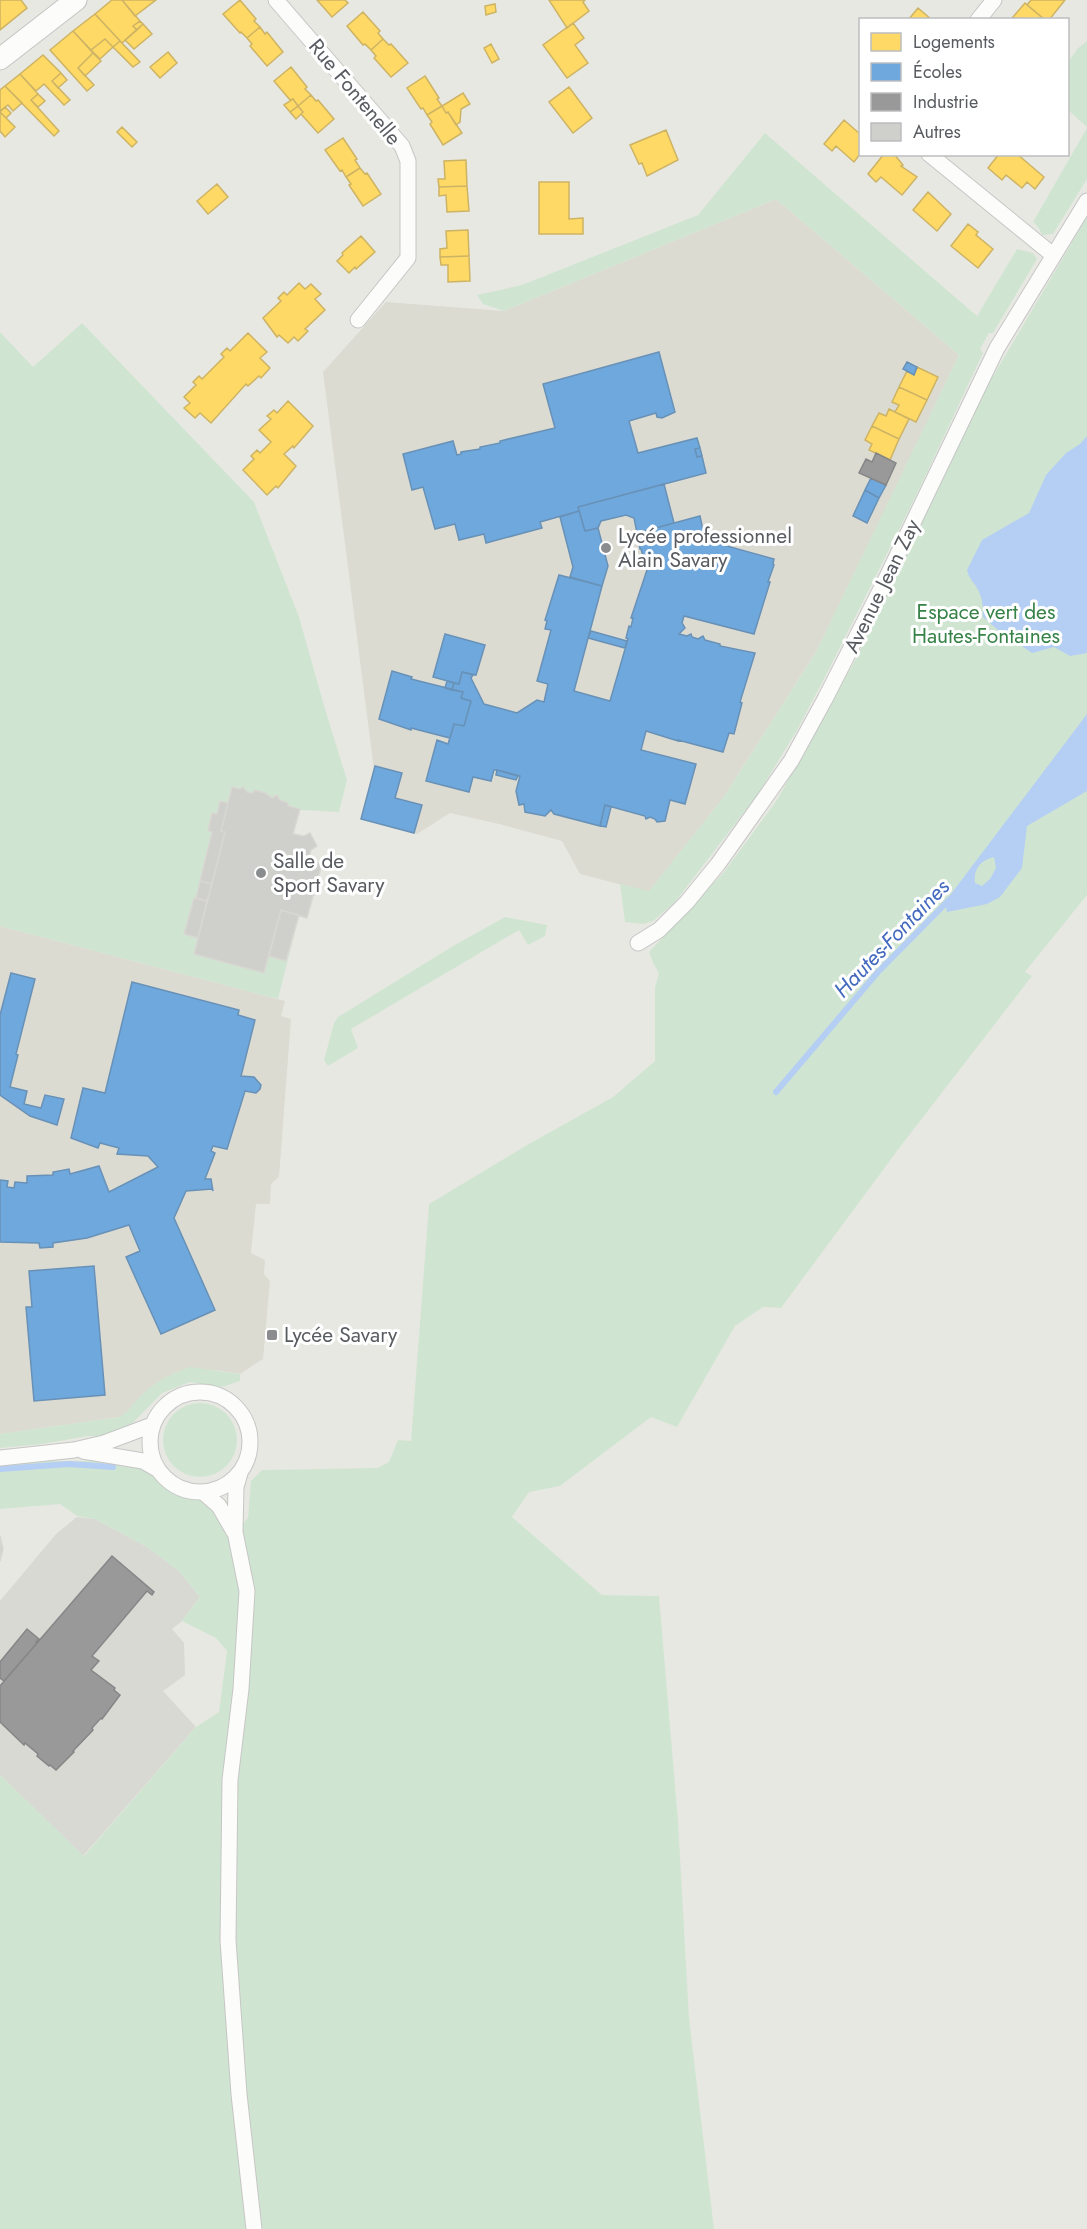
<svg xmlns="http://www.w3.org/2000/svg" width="1087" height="2229" font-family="Jost,sans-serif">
	<rect width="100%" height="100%" fill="#e8e8e3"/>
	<path fill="#d9d9d4" d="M 77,1517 L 95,1519 L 147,1547 L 179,1571 L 200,1597 L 182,1621 L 172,1629 L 184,1643 L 185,1675 L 163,1691 L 196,1727 L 83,1856 L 0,1775 L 0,1601 L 56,1534 Z"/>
	<path fill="#dcdbd2" d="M 776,199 L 959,355 L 849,587 L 816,652 L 723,798 L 649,892 L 580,874 L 562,841 L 499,824 L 450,813 L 417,834 L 361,819 L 374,770 L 323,372 L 386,302 L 504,311 Z
		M 0,926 L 285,1001 L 281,1016 L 291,1019 L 279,1177 L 271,1184 L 270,1204 L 256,1204 L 251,1253 L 265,1260 L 264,1274 L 270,1281 L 263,1359 L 240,1374 L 215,1370 L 144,1393 L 130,1410 L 120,1417 L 0,1434 Z"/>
	<path fill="#d0e5d1" d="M 1087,41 L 1087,127 L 1068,110 L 1068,62 L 1078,48 Z
		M 1087,128 L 1087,179 L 1053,234 L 1042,235 L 1039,228 L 1033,222 Z
		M 765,133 L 977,316 L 1017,249 L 1033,253 L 1037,259 L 993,333 L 989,333 L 980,349 L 983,353 L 915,498 L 828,671 L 796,732 L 758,794 L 675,902 L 653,921 L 643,924 L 625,922 L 620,884 L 649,891 L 723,798 L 816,652 L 959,355 L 776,199 L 504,311 L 483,304 L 477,295 L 522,285 L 698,215 Z
		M 1087,217 L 1087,895 L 1025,972 L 1032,976 L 900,1147 L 781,1308 L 763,1307 L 735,1326 L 677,1427 L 651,1417 L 560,1486 L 529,1492 L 512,1517 L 602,1595 L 659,1596 L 678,1821 L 689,2018 L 714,2229 L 0,2229 L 0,1775 L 84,1856 L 196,1727 L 219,1712 L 227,1651 L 216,1638 L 182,1621 L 200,1597 L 179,1571 L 147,1547 L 95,1519 L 77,1516 L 60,1504 L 0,1509 L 0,1465 L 43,1461 L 95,1461 L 157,1469 L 172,1484 L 180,1488 L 203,1492 L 235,1532 L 248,1518 L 251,1481 L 262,1470 L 377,1468 L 389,1462 L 398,1440 L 411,1441 L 429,1204 L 527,1145 L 613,1097 L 655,1061 L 655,987 L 659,973 L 654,965 L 649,952 L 724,872 L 777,800 L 858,655 L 989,383 Z
		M 82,323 L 254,502 L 299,617 L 325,709 L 347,780 L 339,812 L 300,810 L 293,833 L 304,836 L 310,833 L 317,846 L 311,850 L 308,860 L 322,864 L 316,884 L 319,891 L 313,897 L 307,918 L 299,916 L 278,999 L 0,926 L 0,332 L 33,367 Z
		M 505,917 L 547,925 L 545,936 L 528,945 L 519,930 L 351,1029 L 358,1048 L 328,1066 L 324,1060 L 334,1023 L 338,1017 L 453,946 Z
		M 190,1367 L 240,1374 L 240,1381 L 222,1387 L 190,1382 L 162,1393 L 129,1427 L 109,1437 L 88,1436 L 42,1444 L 0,1448 L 0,1434 L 120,1417 C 130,1410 135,1401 144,1393 C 157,1380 173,1373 190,1367 Z
		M163 1440a37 37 0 1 1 74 0a37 37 0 1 1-74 0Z"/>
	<path fill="#b5cef4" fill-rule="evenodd" d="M 1087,436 L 1087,653 L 1070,656 L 1054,647 L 1032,653 L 998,630 L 983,617 C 983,608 983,600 979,592 C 975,582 970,582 967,570 L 982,540 L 1029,513 L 1046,475 L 1066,453 L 1080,444 Z
		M 1087,714 L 1087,791 L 1027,826 L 1022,868 L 1000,897 L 987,904 L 947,912 L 945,902 ZM 994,857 L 996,868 L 990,879 L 982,886 L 975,883 C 973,869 981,860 994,857 Z"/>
	<path fill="#ffd966" stroke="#cdb364" stroke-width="1.5" d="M 0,0 L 21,0 L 27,8 L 0,30 Z
		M 112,0 L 122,0 L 140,21 L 133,26 L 137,30 L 122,43 L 95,14 Z
		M 122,0 L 156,0 L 135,16 Z
		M 240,0 L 256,19 L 254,21 L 260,27 L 247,38 L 241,32 L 240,33 L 223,14 Z
		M 317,0 L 345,0 L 348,3 L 332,17 Z
		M 549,0 L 585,0 L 583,2 L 589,11 L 567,28 Z
		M 1031,0 L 1065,0 L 1049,20 L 1045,20 L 1027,5 Z
		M 1025,3 L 1044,19 L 1043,20 L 1012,18 Z
		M 495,4 L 496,12 L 486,15 L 485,6 Z
		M 918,8 L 932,20 L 908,20 Z
		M 363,12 L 380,31 L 378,33 L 383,39 L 371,50 L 365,44 L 363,45 L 347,26 Z
		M 95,14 L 120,41 L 113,47 L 105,39 L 91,50 L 73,31 Z
		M 140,21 L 143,24 L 137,30 L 133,26 Z
		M 573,23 L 584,38 L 575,45 L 588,63 L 567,78 L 543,45 Z
		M 143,24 L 152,34 L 134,49 L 125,40 Z
		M 260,27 L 265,34 L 267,32 L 283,52 L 267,66 L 250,46 L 252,44 L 247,38 Z
		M 73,31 L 93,53 L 78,68 L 94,85 L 87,91 L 50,50 Z
		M 105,39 L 113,47 L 100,59 L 91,50 Z
		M 383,39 L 389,45 L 391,44 L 408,63 L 391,77 L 374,58 L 376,56 L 371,50 Z
		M 120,41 L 140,62 L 133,67 L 113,47 Z
		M 491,44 L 499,59 L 492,63 L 484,48 Z
		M 168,52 L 177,63 L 160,78 L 150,67 Z
		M 93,53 L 101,61 L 85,76 L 78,68 Z
		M 43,55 L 61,73 L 52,81 L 70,100 L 64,105 L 44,84 L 36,91 L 20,74 Z
		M 291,67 L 307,87 L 305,89 L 311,95 L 298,106 L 293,99 L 290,100 L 274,81 Z
		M 61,73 L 67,80 L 58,88 L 52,81 Z
		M 20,74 L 38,94 L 31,100 L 59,131 L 54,136 L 5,86 Z
		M 425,76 L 439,98 L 437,99 L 442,106 L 427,115 L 423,108 L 421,109 L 407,88 Z
		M 5,86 L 22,103 L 13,111 L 8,105 L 0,111 L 0,90 Z
		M 569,87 L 592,118 L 573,133 L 549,102 Z
		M 463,93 L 470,104 L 461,109 L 460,122 L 456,125 L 448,112 L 446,113 L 442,106 Z
		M 38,94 L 45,101 L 38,107 L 31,100 Z
		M 311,95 L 316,101 L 318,100 L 334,119 L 318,133 L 301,114 L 303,112 L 298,106 Z
		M 293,99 L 298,106 L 290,112 L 284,105 Z
		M 298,106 L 303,112 L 296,119 L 290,112 Z
		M 442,106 L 446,113 L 448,112 L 462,133 L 443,145 L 430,124 L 432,122 L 427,115 Z
		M 5,107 L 11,113 L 6,118 L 0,112 Z
		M 0,112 L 15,127 L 5,137 L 0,131 Z
		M 844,120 L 860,134 L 860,154 L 854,162 L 836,146 L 832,151 L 824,144 Z
		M 122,127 L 137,142 L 132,147 L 117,132 Z
		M 666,130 L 678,160 L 647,176 L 642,163 L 639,164 L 630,145 Z
		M 343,138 L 357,159 L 355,160 L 360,168 L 346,177 L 342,170 L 340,171 L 325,150 Z
		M 884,154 L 894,154 L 903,165 L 901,166 L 917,177 L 902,195 L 881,177 L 876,182 L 868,174 Z
		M 999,154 L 1017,154 L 1044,177 L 1035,189 L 1027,182 L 1022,188 L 1006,175 L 1002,180 L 988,168 Z
		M 466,160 L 467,186 L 439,187 L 438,179 L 445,179 L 444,161 Z
		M 360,168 L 365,174 L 367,173 L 381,194 L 363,206 L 349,185 L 351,184 L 346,177 Z
		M 539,182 L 569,182 L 569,219 L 583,218 L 583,234 L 539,234 Z
		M 217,184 L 228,197 L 208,214 L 197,201 Z
		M 467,186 L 469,211 L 447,212 L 446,195 L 439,196 L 439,187 Z
		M 928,192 L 951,214 L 937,231 L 913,210 Z
		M 968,224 L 978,232 L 976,235 L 993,249 L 978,268 L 951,246 Z
		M 468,230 L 469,256 L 440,257 L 440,249 L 447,248 L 446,231 Z
		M 361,236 L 375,252 L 356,269 L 355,267 L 349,273 L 337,261 L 343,255 L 342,253 Z
		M 469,256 L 470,281 L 448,282 L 448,265 L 441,265 L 440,257 Z
		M 299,283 L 305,289 L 311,284 L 321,294 L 315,299 L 325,310 L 305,329 L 308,331 L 298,341 L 294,337 L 288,343 L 279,335 L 277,337 L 263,318 L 281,301 L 278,298 L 284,292 L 287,295 Z
		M 248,333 L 267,352 L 260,358 L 270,368 L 261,378 L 259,376 L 248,386 L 246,384 L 211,423 L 200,413 L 195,418 L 184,408 L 190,403 L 184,397 L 196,385 L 193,382 L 199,376 L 202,379 L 224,357 L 221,354 L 227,348 L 230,351 Z
		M 917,367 L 938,377 L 927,400 L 899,387 L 907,371 L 914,375 Z
		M 899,387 L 927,400 L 916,422 L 895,412 L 899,405 L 892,402 Z
		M 288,401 L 313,426 L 294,448 L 293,446 L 284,454 L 296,466 L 278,488 L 276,486 L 267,495 L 243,470 L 254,459 L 251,456 L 257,450 L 260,453 L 271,442 L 259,430 L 271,419 L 267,416 L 274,410 L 277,413 Z
		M 889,409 L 909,419 L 899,439 L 872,426 L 879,413 L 886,416 Z
		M 872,426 L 899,439 L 890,460 L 869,450 L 872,444 L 865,440 Z"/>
	<path fill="#6fa8dc" stroke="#6891b7" stroke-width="1.5" d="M 659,352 L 675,412 L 662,418 L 657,417 L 656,413 L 629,421 L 638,453 L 697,438 L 700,448 L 695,449 L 697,457 L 702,456 L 706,473 L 578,507 L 579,511 L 540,522 L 542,528 L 486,543 L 484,534 L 459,540 L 455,524 L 435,529 L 423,487 L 412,490 L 403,454 L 453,441 L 457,455 L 461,454 L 461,452 L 480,449 L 480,447 L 500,443 L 500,441 L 555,428 L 543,384 Z
		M 907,362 L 917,367 L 914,375 L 903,369 Z
		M 700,448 L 702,456 L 697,457 L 695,449 Z
		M 871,478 L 886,485 L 879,498 L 865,490 Z
		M 664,484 L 674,523 L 637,533 L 634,518 L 626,515 L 601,521 L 598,528 L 585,531 L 578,507 Z
		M 865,490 L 879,498 L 867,523 L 853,516 Z
		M 579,511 L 585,531 L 598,528 L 608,566 L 602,586 L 570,577 L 573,567 L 560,517 Z
		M 700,516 L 705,540 L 774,559 L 773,564 L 774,565 L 768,582 L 770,582 L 754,634 L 684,616 L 682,623 L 685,628 L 679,634 L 687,636 L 691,634 L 692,637 L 698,639 L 703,636 L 705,640 L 720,644 L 720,646 L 755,653 L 740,702 L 742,703 L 734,734 L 729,733 L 723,752 L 678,740 L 678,741 L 646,731 L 641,750 L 696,764 L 685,804 L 670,800 L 665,821 L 657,822 L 655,819 L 650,817 L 646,819 L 645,816 L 605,805 L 600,826 L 554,814 L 551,810 L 545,816 L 525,812 L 524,804 L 519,805 L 516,791 L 520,776 L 497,770 L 494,770 L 491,781 L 473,777 L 469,792 L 426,781 L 437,740 L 448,744 L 454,724 L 464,726 L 471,701 L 461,698 L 463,692 L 452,690 L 454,683 L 459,684 L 462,672 L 473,675 L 471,678 L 484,704 L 517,713 L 537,700 L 544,702 L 548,684 L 537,681 L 551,630 L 545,629 L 547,621 L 545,620 L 559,575 L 602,586 L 574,691 L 610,701 L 628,639 L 626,638 L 629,626 L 631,627 L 633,618 L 631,618 L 647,570 L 641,549 L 640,549 L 637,533 Z
		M 591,631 L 627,641 L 625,648 L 588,638 Z
		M 445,634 L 485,645 L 476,675 L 462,672 L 459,684 L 433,677 Z
		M 392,671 L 412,677 L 411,679 L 463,692 L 461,698 L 471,701 L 464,726 L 454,724 L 450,738 L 411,728 L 411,730 L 379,719 Z
		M 447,681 L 454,683 L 452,690 L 445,688 Z
		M 375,766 L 402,773 L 395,798 L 422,805 L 414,833 L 361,819 Z
		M 497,770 L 518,776 L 516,780 L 496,775 Z
		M 605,805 L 611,807 L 606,827 L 600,826 Z
		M 11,973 L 35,979 L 16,1054 L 18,1055 L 10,1087 L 27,1091 L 24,1104 L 41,1108 L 45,1095 L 64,1099 L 57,1125 L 30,1116 L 0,1095 L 0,1015 Z
		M 132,982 L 239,1010 L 238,1015 L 255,1020 L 241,1076 L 254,1077 L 261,1085 L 260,1089 L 256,1093 L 245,1091 L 227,1149 L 213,1146 L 211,1151 L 215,1153 L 205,1179 L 211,1179 L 213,1191 L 212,1189 L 186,1191 L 174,1218 L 215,1310 L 161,1334 L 126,1257 L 140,1251 L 129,1225 L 87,1238 L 53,1243 L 53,1247 L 40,1248 L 39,1243 L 0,1242 L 0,1180 L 8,1181 L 7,1187 L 14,1188 L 15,1182 L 27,1183 L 27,1176 L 53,1175 L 53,1172 L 69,1169 L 70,1174 L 99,1166 L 109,1192 L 158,1167 L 148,1156 L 117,1154 L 119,1148 L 100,1143 L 98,1148 L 71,1138 L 83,1088 L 105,1093 Z
		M 94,1266 L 105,1395 L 34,1401 L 26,1307 L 32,1307 L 29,1271 Z"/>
	<path fill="#999" stroke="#868688" stroke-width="1.5" d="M 876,453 L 896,463 L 886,485 L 859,473 L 866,459 L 872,462 Z
		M 112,1556 L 154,1592 L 152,1595 L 147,1591 L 92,1656 L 99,1661 L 91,1670 L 115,1688 L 114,1690 L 120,1695 L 102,1719 L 101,1718 L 92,1728 L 93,1730 L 73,1751 L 74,1752 L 56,1770 L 50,1765 L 49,1766 L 37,1756 L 38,1754 L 25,1743 L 24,1745 L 0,1722 L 0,1686 Z
		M 27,1629 L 39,1639 L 36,1642 L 37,1643 L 4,1681 L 0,1678 L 0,1662 Z"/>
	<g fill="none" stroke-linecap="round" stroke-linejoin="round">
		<path stroke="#b5cef4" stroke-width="6" d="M 776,1092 L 878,972 L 950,899
			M 0,1469 L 69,1464 L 113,1467"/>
	</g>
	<path fill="#cfcfcc" stroke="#d8d7d2" stroke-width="1.5" d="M 232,787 L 240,789 L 243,787 L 247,792 L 252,793 L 255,790 L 265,793 L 272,798 L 277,795 L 280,800 L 288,803 L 288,806 L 300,809 L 293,834 L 304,836 L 310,833 L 317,846 L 311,850 L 308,860 L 322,864 L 316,885 L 319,891 L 313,896 L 307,918 L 281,910 L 264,973 L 194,954 L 225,832 L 221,831 Z
		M 220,801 L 228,803 L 221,831 L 225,832 L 212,884 L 200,881 L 212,832 L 208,831 L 212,813 L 217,814 Z
		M 200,881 L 212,884 L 207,901 L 196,898 Z
		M 194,898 L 207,901 L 198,938 L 184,934 Z
		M 281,910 L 299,915 L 286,961 L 269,956 Z
		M 0,1536 L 3,1549 L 0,1561 Z"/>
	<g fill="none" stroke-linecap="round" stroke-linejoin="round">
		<defs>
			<path id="minor" d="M 276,0 L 402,146 L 408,161 L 408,258 L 358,320
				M 978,20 L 994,0
				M 929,154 L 1053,255
				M 638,943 L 659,930 L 687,902 L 718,864 L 791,761 L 825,699 L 884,583 L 997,348 L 1087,201
				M150 1442a50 50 0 1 1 100 0a50 50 0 1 1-100 0Z
				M 83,1451 L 143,1461 L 157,1469
				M 0,1458 L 74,1450 L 104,1443 L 152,1425
				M 240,1473 L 236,1487 L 235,1532 L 247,1591 L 241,1689 L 230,1780 L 228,1940 L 239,2094 L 254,2229
				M 203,1492 L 219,1506 L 234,1532"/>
			<path id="secondary" d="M 0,59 L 76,0"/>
		</defs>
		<use href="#minor" stroke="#c5c6c5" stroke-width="17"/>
		<use href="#secondary" stroke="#c4c4c4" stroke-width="23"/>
		<use href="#minor" stroke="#fcfcfb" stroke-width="15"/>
		<use href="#secondary" stroke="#fcfcfb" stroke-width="21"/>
	</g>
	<g fill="#8a8c8e" stroke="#fff" stroke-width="2">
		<circle cx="606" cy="548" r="6"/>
		<circle cx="261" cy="873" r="6"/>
		<rect x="266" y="1329" width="12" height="12" rx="3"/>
	</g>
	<g text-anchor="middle" stroke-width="6" stroke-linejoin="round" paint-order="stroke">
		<g font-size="21" fill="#585b60" stroke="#fff">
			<text transform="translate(355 92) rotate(50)" y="7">Rue Fontenelle</text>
			<text transform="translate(882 586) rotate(-64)" y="7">Avenue Jean Zay</text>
		</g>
		<g font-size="21" fill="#585b60" stroke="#fff" text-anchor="start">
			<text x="618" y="543">Lycée professionnel<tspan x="618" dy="24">Alain Savary</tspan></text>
			<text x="273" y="868">Salle de<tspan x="273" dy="24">Sport Savary</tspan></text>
			<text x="284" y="1342">Lycée Savary</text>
		</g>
		<g font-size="21" fill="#368247" stroke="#fff">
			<text x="986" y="619">Espace vert des<tspan x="986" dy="24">Hautes-Fontaines</tspan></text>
		</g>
		<g font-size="22" font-style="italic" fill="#4369be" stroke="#fff">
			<text transform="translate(891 938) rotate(-46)" y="8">Hautes-Fontaines</text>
		</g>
	</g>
	<rect x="859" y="18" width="210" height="138" fill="#ffffff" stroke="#bcbdbf" stroke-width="1.5"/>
	<rect x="871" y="33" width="30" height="18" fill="#ffd966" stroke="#bcbdbf" stroke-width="1.5"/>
	<text x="913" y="48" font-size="18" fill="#585b60">Logements</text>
	<rect x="871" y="63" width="30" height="18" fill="#6fa8dc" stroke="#bcbdbf" stroke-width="1.5"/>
	<text x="913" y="78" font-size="18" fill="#585b60">Écoles</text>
	<rect x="871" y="93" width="30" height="18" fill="#999999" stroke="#bcbdbf" stroke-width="1.5"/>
	<text x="913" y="108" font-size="18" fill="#585b60">Industrie</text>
	<rect x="871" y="123" width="30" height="18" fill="#cfcfcc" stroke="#bcbdbf" stroke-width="1.5"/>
	<text x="913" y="138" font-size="18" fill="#585b60">Autres</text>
</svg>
